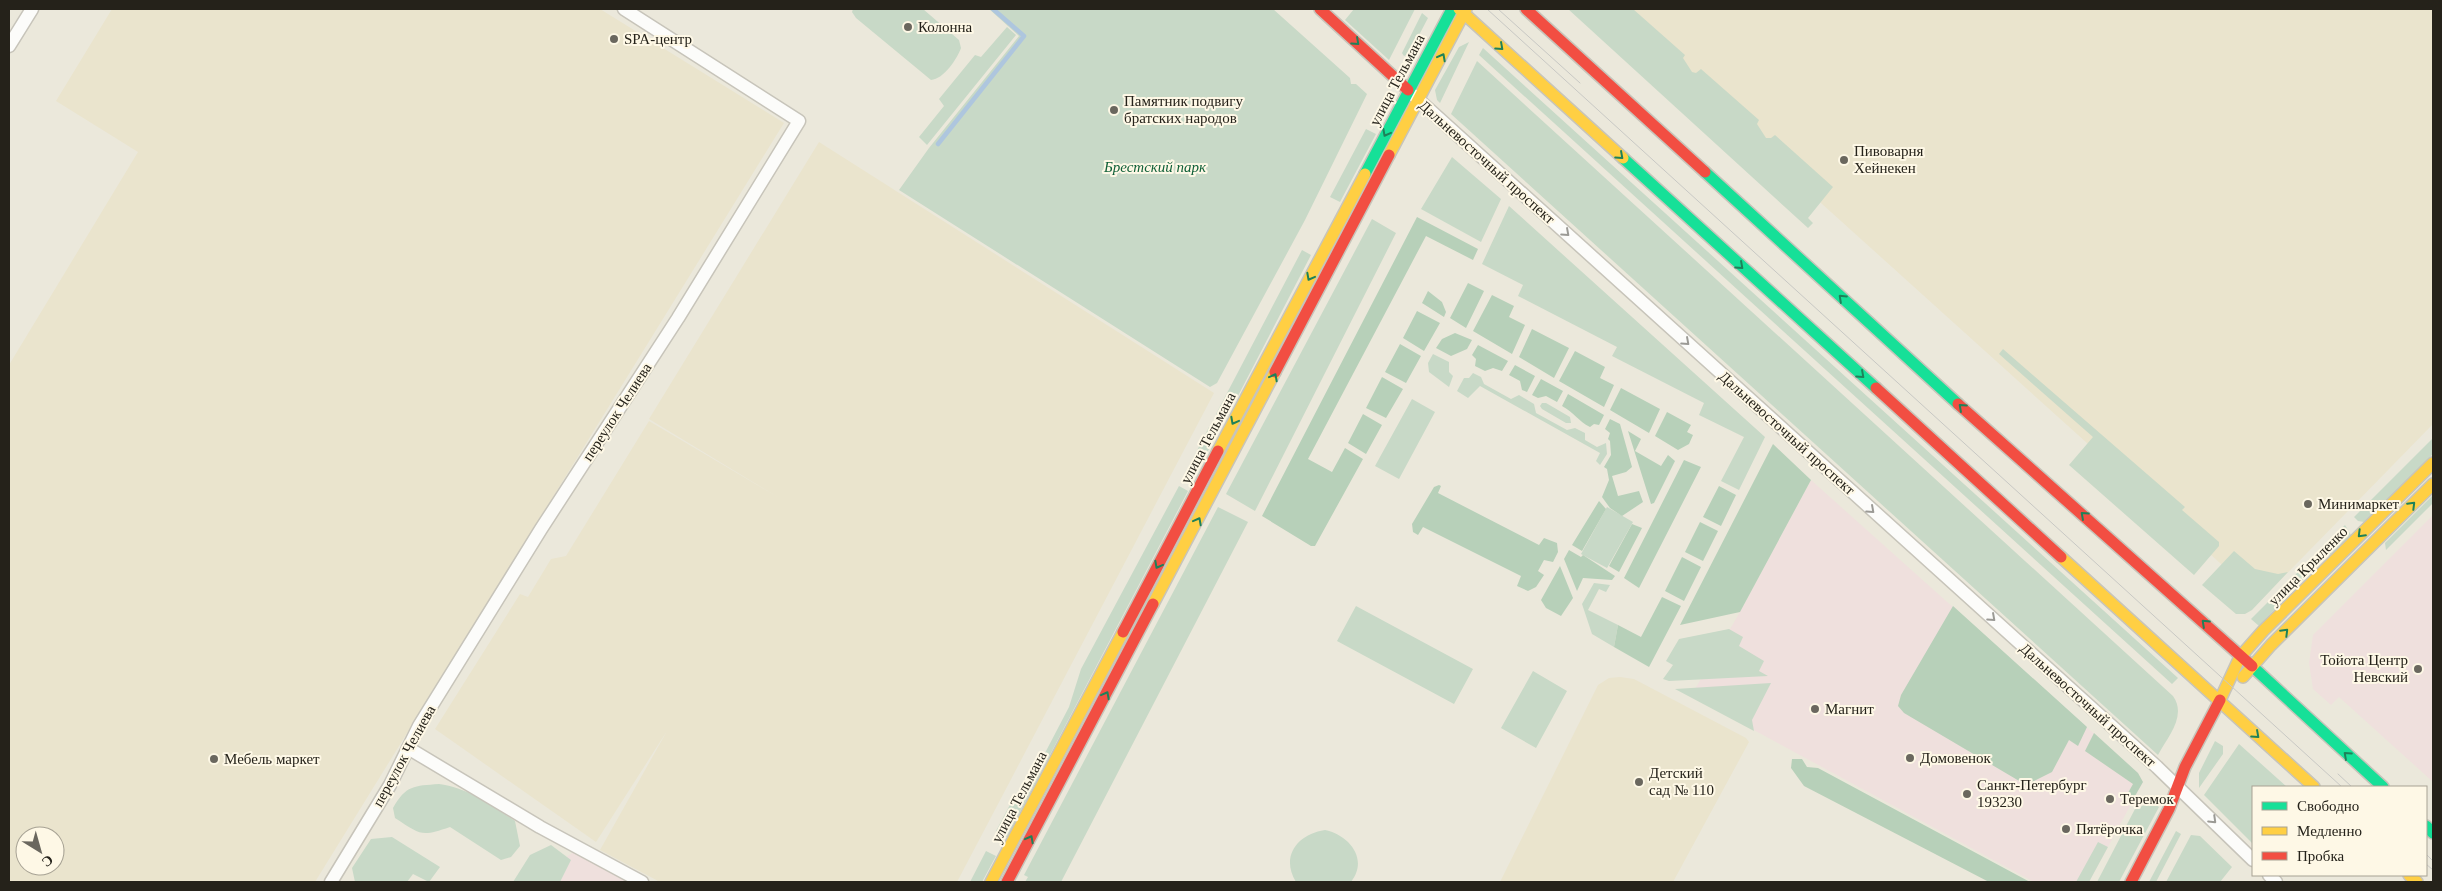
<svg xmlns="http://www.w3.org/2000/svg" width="2442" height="891" font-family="'Times New Roman',serif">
	<rect width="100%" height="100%" fill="#ebe8db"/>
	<path fill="#efe0dd" d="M 1811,480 L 2138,773 L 2143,782 L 2089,882 L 2034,882 L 1691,696 L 1740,612 Z
		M 2433,515 L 2433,782 L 2339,697 L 2331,705 L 2313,689 L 2309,663 L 2313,635 Z
		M 575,851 L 631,882 L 547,882 L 565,858 Z"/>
	<path fill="#eae4cd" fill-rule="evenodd" d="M 112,9 L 600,9 L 784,123 L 315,882 L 9,882 L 9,365 L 138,152 L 56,101 ZM 25,836 L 55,836 L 55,866 L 25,866 Z
		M 1606,9 L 2433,9 L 2433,424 L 2261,600 Z
		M 819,142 L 1214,393 L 957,882 L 660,882 L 600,850 L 667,731 L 596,842 L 435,729 L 520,594 L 528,597 L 551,559 L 566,556 L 649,421 L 781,499 L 649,419 Z
		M 1620,677 L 1634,679 L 1746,738 L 1749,742 L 1673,882 L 1500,882 L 1598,685 L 1609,678 Z"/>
	<path fill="#c8d9c7" d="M 853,9 L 923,9 L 959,40 L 961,48 C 957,59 944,79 931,80 L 856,18 L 852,12 Z
		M 989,9 L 1273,9 L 1350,78 L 1351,84 L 1356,84 L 1367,94 L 1305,220 L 1217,383 L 1210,387 L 899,190 L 929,148 L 1019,36 Z
		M 1354,9 L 1415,9 L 1389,60 L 1345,20 Z
		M 1568,9 L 1633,9 L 1685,55 L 1683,58 L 1692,72 L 1696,73 L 1701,69 L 1759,120 L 1757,124 L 1766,138 L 1771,138 L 1775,135 L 1833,187 L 1808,218 L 1813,223 L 1808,228 Z
		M 1422,13 L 1428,18 L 1409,54 L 1404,56 L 1402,53 Z
		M 1007,27 L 1016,35 L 927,145 L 919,137 L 944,106 L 939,99 L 975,55 L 981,57 Z
		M 1469,42 L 1440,103 L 1437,100 L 1435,90 L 1459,47 Z
		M 1483,48 L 2178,678 L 2172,684 L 1479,55 Z
		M 1477,61 L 2173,696 C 2187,716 2168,736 2158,755 L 1451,114 Z
		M 1366,129 L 1376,134 L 1340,202 L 1330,197 Z
		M 1452,157 L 1501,199 L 1481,242 L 1421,209 Z
		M 1509,206 L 1765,437 L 1739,490 L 1721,481 L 1744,437 L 1699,415 L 1704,403 L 1612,356 L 1617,347 L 1518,296 L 1523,285 L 1482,264 Z
		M 1372,219 L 1396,233 L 1255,511 L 1226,494 Z
		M 1302,250 L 1311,255 L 1226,419 L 1216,414 Z
		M 2003,349 L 2185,507 L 2182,510 L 2219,542 L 2219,546 L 2194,575 L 2069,465 L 2093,437 L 1999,354 Z
		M 1433,354 L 1449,362 L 1449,372 L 1453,376 L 1449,387 L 1429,372 L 1428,363 Z
		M 1473,373 L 1481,377 L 1484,384 L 1511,399 L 1519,395 L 1534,404 L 1536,413 L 1567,430 L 1575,428 L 1585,433 L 1585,440 L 1597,447 L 1606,443 L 1607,454 L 1600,465 L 1596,461 L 1600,453 L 1480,386 L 1468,398 L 1457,391 L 1464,378 L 1469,378 Z
		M 1412,399 L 1435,412 L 1399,479 L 1375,466 Z
		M 1542,403 L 1546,403 L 1570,417 L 1571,423 L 1566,423 L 1542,409 L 1540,406 Z
		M 1209,427 L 1218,431 L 1196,475 L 1187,470 Z
		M 2433,438 L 2433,454 L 2364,522 L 2358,521 L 2354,517 Z
		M 1179,486 L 1188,491 L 1007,837 L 996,831 L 1013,799 L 1033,776 L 1069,707 L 1081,669 Z
		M 2433,495 L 2433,503 L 2386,550 L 2385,543 Z
		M 1218,507 L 1248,522 L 1061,882 L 1025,882 L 1028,877 L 1024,875 Z
		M 1607,507 L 1633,522 L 1607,568 L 1581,554 Z
		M 2345,525 L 2351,535 L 2329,556 L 2320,550 Z
		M 2234,551 L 2255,569 L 2278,574 L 2288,572 L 2252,610 L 2245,614 L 2236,614 L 2202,585 Z
		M 2300,570 L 2306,576 L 2259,626 L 2251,619 Z
		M 1594,583 L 1610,585 L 1606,592 L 1599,589 L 1588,610 L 1618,625 L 1614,647 L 1592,634 L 1582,604 Z
		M 1356,606 L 1473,669 L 1454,704 L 1337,641 Z
		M 1729,629 L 1743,637 L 1739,646 L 1764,661 L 1759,671 L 1768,676 L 1669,681 L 1663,679 L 1673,665 L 1666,661 L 1679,639 Z
		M 1533,671 L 1567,691 L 1536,748 L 1501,728 Z
		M 1771,683 L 1752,720 L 1754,731 L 1675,689 Z
		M 2215,741 L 2223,746 L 2223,754 L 2199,788 L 2199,773 Z
		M 2239,744 L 2287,787 L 2253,787 L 2253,844 L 2204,795 Z
		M 439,784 C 467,787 492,806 515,821 L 520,846 L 511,857 L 501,860 L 450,827 C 421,837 421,835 395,818 L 393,808 C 406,785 414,786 439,784 Z
		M 2152,802 L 2159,807 L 2119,882 L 2097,882 L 2135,809 Z
		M 1325,830 C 1349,835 1369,859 1351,882 L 1296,882 C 1280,856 1298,834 1325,830 Z
		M 2176,831 L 2181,834 L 2156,882 L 2149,882 Z
		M 2191,835 L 2200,836 L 2232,867 L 2220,882 L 2166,882 Z
		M 392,837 L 440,867 L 429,882 L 413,874 L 407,882 L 355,882 L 352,868 L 371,839 Z
		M 2098,842 L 2108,847 L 2089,882 L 2076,882 Z
		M 551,845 L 571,860 L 560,882 L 513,882 L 530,855 Z
		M 986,851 L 996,856 L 982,882 L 970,882 Z"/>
	<path fill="#b7d0b9" d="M 1417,217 L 1478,249 L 1473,260 L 1426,236 L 1308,459 L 1332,472 L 1345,448 L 1363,459 L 1315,546 L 1311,546 L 1262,516 Z
		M 1468,283 L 1484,291 L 1466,328 L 1450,318 Z
		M 1428,291 L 1442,302 L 1446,312 L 1444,317 L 1422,303 Z
		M 1492,295 L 1514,306 L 1509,317 L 1525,325 L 1512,354 L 1473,331 Z
		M 1417,311 L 1440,323 L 1424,351 L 1403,338 Z
		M 1532,329 L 1569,348 L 1554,378 L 1519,357 Z
		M 1455,333 L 1472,340 L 1467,349 L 1451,356 L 1436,348 L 1442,339 Z
		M 1400,344 L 1421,356 L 1406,383 L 1385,372 Z
		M 1478,345 L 1508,361 L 1502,371 L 1493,368 L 1485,371 L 1475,366 L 1476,359 L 1472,355 Z
		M 1575,351 L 1605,367 L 1600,378 L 1614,385 L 1604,407 L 1559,381 Z
		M 1515,365 L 1535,376 L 1527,392 L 1522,390 L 1520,381 L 1509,375 Z
		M 1382,377 L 1403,389 L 1386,418 L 1366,408 Z
		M 1541,379 L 1563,391 L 1557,402 L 1546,396 L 1538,398 L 1532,395 Z
		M 1621,388 L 1660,409 L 1649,433 L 1610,410 Z
		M 1568,394 L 1604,415 L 1599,425 L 1594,424 L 1590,427 C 1578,421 1575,413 1562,406 Z
		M 1667,412 L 1691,425 L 1687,432 L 1693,435 L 1689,444 L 1678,450 L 1655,436 Z
		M 1363,414 L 1382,425 L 1366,454 L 1348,443 Z
		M 1610,419 L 1620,424 L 1632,467 L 1626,472 L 1612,476 L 1618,496 L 1639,491 L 1643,502 L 1622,516 L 1610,508 L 1602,497 L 1609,480 L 1607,469 L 1604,467 L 1611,455 L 1610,441 L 1608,439 L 1610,433 L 1605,429 Z
		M 1628,431 L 1641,439 L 1635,451 L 1661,466 L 1668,455 L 1675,461 L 1654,503 L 1651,504 Z
		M 1773,444 L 1811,480 L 1740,612 L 1680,625 Z
		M 1684,460 L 1701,467 L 1639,588 L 1624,578 Z
		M 1439,485 L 1441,486 L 1438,493 L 1539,545 L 1544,538 L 1557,543 L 1558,552 L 1553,562 L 1544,560 L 1538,571 L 1544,575 L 1536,587 L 1528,591 L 1517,586 L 1521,576 L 1423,527 L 1418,535 L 1413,532 L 1412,524 L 1434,487 Z
		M 1719,486 L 1736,495 L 1721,526 L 1703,517 Z
		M 1599,501 L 1606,509 L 1582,551 L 1572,545 Z
		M 1700,522 L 1718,531 L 1703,561 L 1685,552 Z
		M 1632,524 L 1642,528 L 1619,572 L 1609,566 Z
		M 1569,550 L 1581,557 L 1583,555 L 1615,576 L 1612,580 L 1583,578 L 1577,591 L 1564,559 Z
		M 1682,557 L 1701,567 L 1684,601 L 1665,591 Z
		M 1560,566 L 1573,598 L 1561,616 L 1546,608 L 1541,600 Z
		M 1662,597 L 1681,606 L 1649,667 L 1614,647 L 1618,625 L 1641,637 Z
		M 1953,606 L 2087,727 L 2078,746 L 2069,740 L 2052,772 L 2026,785 L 1904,713 L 1898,706 L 1901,695 Z
		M 2094,733 L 2138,773 L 2143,782 L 2131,803 L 2124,800 L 2133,784 L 2085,751 Z
		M 1792,759 L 1802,759 L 1807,767 L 1818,768 L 2030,882 L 1989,882 L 1804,786 L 1791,768 Z"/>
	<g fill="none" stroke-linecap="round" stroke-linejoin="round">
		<path stroke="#aec6de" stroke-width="4.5" d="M 938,144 L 1024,36 L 993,9"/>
		<defs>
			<path id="street" d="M 9,46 L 32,9
				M 1412,94 L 2157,767 L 2253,860
				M 408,748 L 540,827 L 642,882
				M 2269,875 L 2276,882
				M 331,882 L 390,785 L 419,726 L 541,529 L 678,318 L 799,121 L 624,9"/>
			<path id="fast" d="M 1623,158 L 1876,388
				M 1705,172 L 1958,404
				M 1365,174 L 1452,9
				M 2252,666 L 2383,787
				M 2426,826 L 2433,833"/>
			<path id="slow" d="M 1459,9 L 1623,158
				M 1389,155 L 1466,9
				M 1218,451 L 1365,174
				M 2061,557 L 2314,787
				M 1153,604 L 1275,372
				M 2243,677 L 2271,645 L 2433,484
				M 2220,700 L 2240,657 L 2263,631 L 2433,463
				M 2409,875 L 2417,882
				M 991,882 L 1123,632"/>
			<path id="jam" d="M 1320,9 L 1408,90
				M 1526,9 L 1705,172
				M 1275,372 L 1389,155
				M 1876,388 L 2061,557
				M 1958,404 L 2252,666
				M 1123,632 L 1218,451
				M 1007,882 L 1153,604
				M 2131,882 L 2169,809 L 2185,767 L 2220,700"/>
		</defs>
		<use href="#street" stroke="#c7c4ba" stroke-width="15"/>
		<use href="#fast" stroke="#c7c4ba" stroke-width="14"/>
		<use href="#slow" stroke="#c7c4ba" stroke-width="14"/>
		<use href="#jam" stroke="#c7c4ba" stroke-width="14"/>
		<use href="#street" stroke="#fcfcfa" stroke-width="12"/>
		<use href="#fast" stroke="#16e098" stroke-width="11"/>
		<use href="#slow" stroke="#ffcf43" stroke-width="11"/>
		<use href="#jam" stroke="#f24e42" stroke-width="11"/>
		<path stroke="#c8c8c4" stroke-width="1" d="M 1487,9 L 2342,787
			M 1498,9 L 1580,83
			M 2338,774 L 2352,787
			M 2426,854 L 2433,861
			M 2426,864 L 2433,870"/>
	</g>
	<defs><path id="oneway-chevron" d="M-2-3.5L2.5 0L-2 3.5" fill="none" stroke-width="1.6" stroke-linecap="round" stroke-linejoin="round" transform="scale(1.25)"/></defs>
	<g stroke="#1e8159">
		<use href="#oneway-chevron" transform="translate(1356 42) rotate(42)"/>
		<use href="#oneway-chevron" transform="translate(1500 47) rotate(42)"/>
		<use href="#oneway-chevron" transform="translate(1442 57) rotate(-62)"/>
		<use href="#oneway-chevron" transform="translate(1386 133) rotate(118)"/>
		<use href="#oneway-chevron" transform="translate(1620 156) rotate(42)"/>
		<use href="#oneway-chevron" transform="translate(1740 266) rotate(42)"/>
		<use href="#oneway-chevron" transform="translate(1310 277) rotate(118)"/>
		<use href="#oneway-chevron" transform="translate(1842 298) rotate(-137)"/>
		<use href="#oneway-chevron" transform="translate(1861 375) rotate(42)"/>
		<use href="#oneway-chevron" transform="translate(1274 377) rotate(-62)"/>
		<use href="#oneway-chevron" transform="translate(1962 407) rotate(-138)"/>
		<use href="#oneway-chevron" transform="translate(1234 421) rotate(118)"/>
		<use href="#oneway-chevron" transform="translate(2412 505) rotate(-45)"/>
		<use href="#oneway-chevron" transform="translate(2084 515) rotate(-138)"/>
		<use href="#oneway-chevron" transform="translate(1198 521) rotate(-62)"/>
		<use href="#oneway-chevron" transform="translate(2361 534) rotate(135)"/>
		<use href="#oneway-chevron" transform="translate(1158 565) rotate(118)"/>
		<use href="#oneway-chevron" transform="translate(2205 623) rotate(-137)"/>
		<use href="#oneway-chevron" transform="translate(2285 632) rotate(-45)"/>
		<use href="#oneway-chevron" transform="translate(1106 695) rotate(-62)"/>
		<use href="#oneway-chevron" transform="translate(2256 735) rotate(42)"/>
		<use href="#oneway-chevron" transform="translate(2347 755) rotate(-138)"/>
		<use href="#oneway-chevron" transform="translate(1030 839) rotate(-62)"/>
	</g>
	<g stroke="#9b9a95">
		<use href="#oneway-chevron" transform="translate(1566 233) rotate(42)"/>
		<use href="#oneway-chevron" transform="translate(1686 342) rotate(42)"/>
		<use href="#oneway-chevron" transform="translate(1871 510) rotate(42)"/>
		<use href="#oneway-chevron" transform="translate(1992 618) rotate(42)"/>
		<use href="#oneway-chevron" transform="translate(2213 820) rotate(44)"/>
	</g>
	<g fill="#6a675e" stroke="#fef8e6" stroke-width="2">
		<circle cx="908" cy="27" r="5"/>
		<circle cx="614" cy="39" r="5"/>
		<circle cx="1114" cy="110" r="5"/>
		<circle cx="1844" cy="160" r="5"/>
		<circle cx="2308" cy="504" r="5"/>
		<circle cx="2418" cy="669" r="5"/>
		<circle cx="1815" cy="709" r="5"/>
		<circle cx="1910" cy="758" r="5"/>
		<circle cx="214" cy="759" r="5"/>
		<circle cx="1639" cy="782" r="5"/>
		<circle cx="1967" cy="794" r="5"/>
		<circle cx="2110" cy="799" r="5"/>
		<circle cx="2066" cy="829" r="5"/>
	</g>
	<g text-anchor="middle" stroke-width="4" stroke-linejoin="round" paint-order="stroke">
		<g font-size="15" fill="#25221a" stroke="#fef8e6" text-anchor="start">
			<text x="918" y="32">Колонна</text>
			<text x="624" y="44">SPA-центр</text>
			<text x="1124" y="106">Памятник подвигу<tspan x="1124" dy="17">братских народов</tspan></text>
			<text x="1854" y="156">Пивоварня<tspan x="1854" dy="17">Хейнекен</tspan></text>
			<text x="2318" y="509">Минимаркет</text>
			<text x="2408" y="665" text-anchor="end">Тойота Центр<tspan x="2408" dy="17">Невский</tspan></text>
			<text x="1825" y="714">Магнит</text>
			<text x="1920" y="763">Домовенок</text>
			<text x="224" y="764">Мебель маркет</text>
			<text x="1649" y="778">Детский<tspan x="1649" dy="17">сад № 110</tspan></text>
			<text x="1977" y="790">Санкт-Петербург<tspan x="1977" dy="17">193230</tspan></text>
			<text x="2120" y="804">Теремок</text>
			<text x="2076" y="834">Пятёрочка</text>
		</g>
		<g font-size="15" fill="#25221a" stroke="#fef8e6">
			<text transform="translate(1397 80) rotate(-62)" y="5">улица Тельмана</text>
			<text transform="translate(1487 162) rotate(42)" y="5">Дальневосточный проспект</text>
			<text transform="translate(617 412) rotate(-57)" y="5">переулок Челиева</text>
			<text transform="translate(1787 433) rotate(42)" y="5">Дальневосточный проспект</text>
			<text transform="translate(1208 438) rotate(-62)" y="5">улица Тельмана</text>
			<text transform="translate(2308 566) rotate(-45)" y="5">улица Крыленко</text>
			<text transform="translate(2088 705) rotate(42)" y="5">Дальневосточный проспект</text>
			<text transform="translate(404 756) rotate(-61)" y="5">переулок Челиева</text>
			<text transform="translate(1019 797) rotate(-62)" y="5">улица Тельмана</text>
		</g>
		<g font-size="15" font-style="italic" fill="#106038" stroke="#fef8e6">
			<text x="1155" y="172">Брестский парк</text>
		</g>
	</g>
	<rect width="2442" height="891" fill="none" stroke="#25221a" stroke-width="20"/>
	<rect x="2252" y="786" width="175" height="90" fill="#fef8e6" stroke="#a7a294"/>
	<rect x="2262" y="802" width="25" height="8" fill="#16e098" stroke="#a7a294"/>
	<text x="2297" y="811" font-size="15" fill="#25221a">Свободно</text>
	<rect x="2262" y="827" width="25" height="8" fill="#ffcf43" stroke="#a7a294"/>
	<text x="2297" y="836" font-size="15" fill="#25221a">Медленно</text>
	<rect x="2262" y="852" width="25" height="8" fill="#f24e42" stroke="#a7a294"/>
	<text x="2297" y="861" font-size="15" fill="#25221a">Пробка</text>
	<g transform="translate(40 851) rotate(143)"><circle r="24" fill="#fef8e6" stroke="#a7a294"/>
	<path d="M0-4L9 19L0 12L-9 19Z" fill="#6a675e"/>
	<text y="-8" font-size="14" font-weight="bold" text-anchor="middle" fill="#25221a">С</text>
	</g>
</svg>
